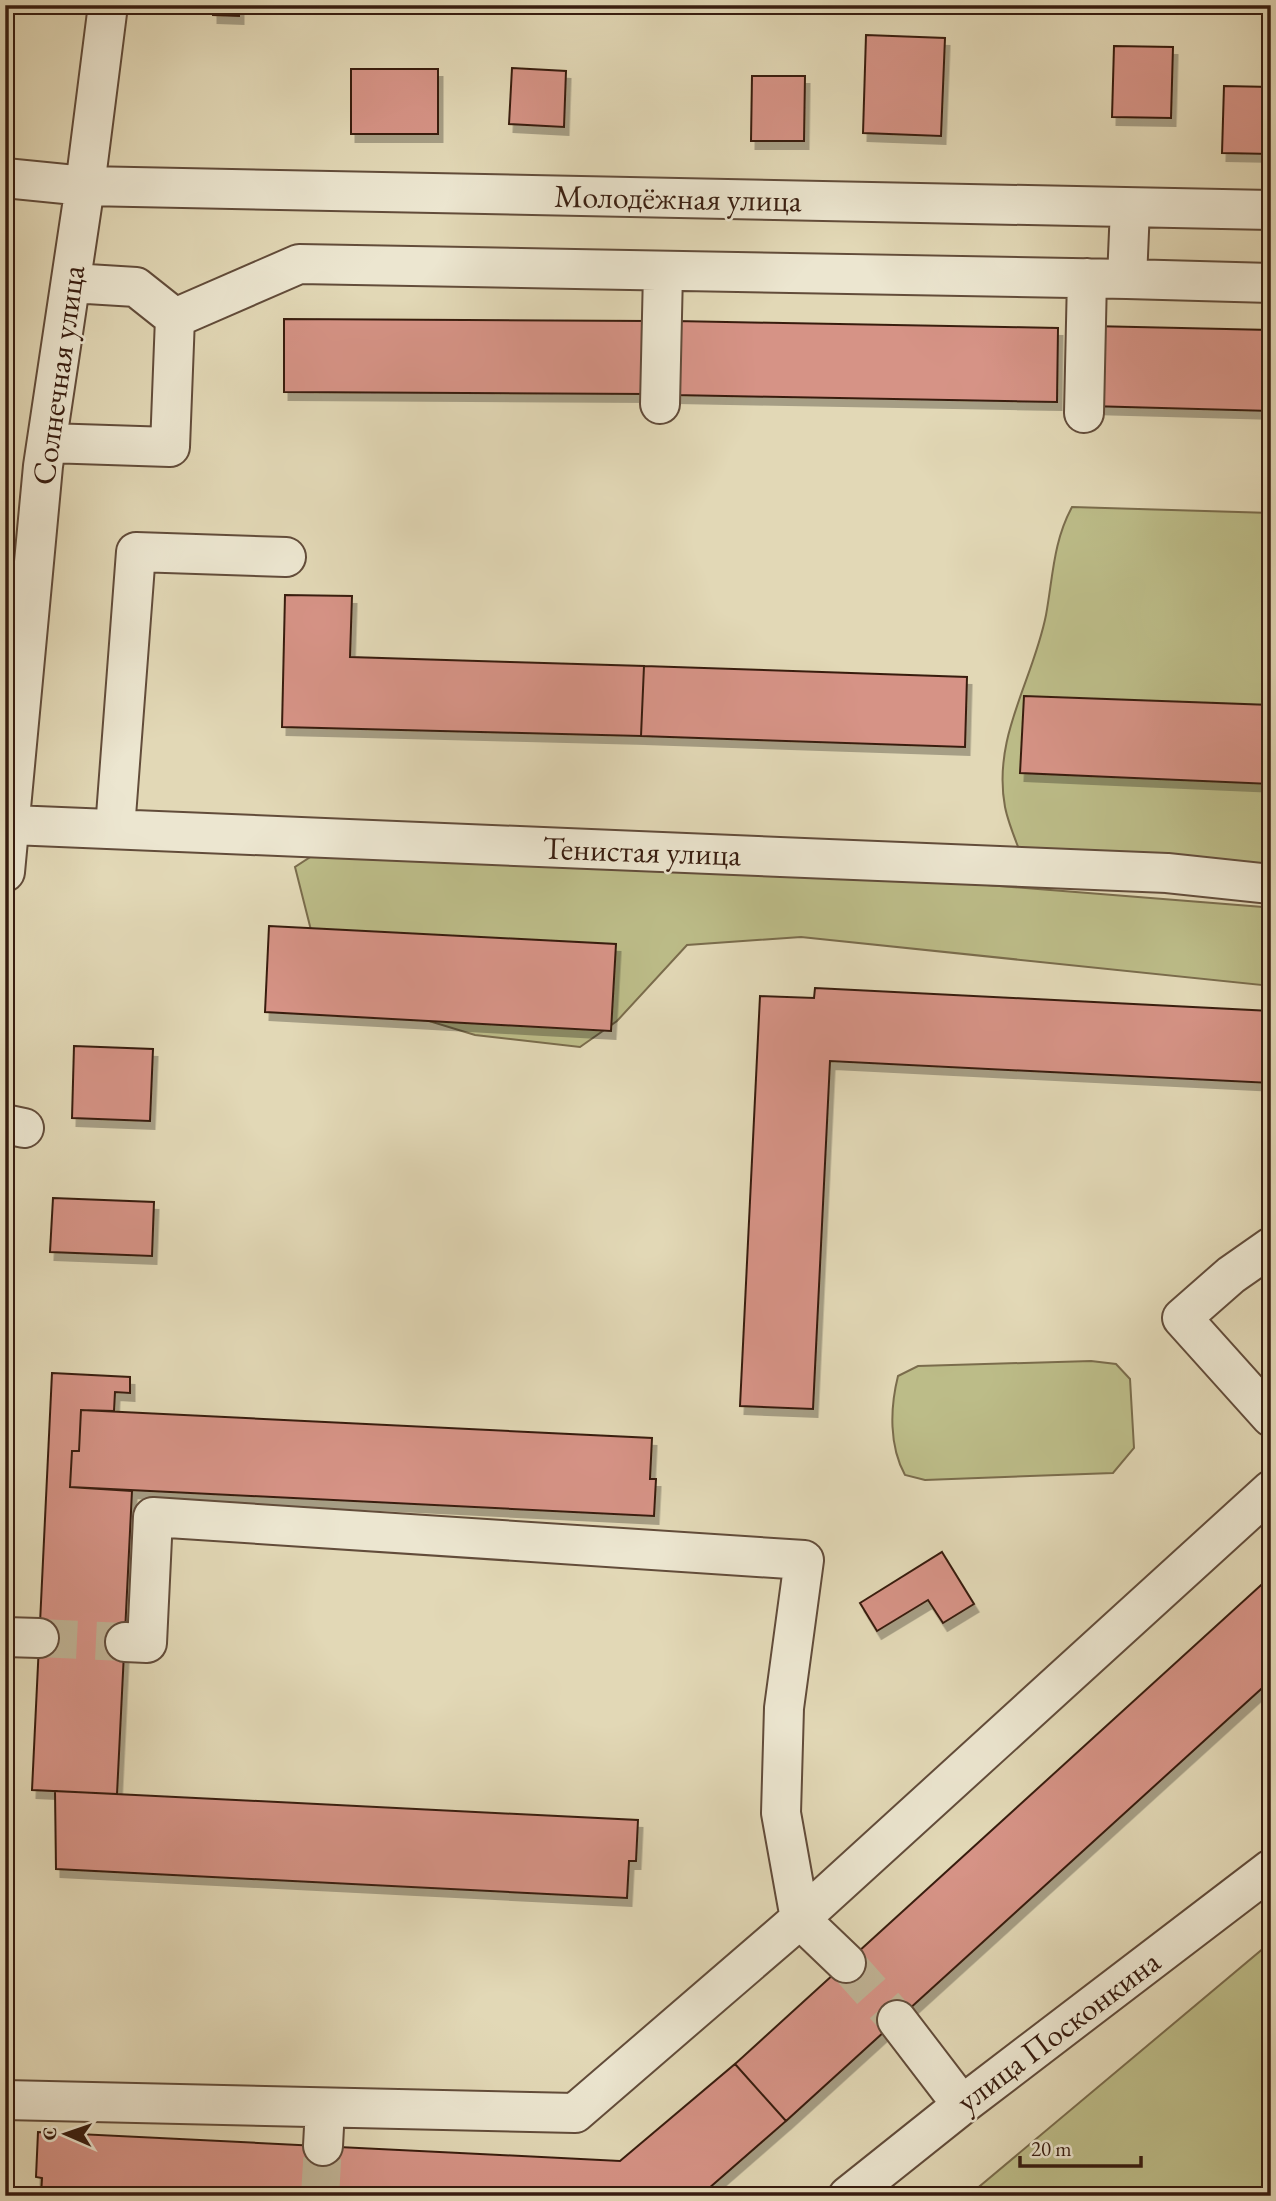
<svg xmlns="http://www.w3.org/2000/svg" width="1276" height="2201" font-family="'EB Garamond',serif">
	<defs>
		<filter id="shadow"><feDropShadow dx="4.5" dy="8" stdDeviation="0" flood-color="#0004"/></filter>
	</defs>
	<rect width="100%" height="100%" fill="#e2d8b6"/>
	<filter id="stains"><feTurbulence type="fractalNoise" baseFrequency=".00286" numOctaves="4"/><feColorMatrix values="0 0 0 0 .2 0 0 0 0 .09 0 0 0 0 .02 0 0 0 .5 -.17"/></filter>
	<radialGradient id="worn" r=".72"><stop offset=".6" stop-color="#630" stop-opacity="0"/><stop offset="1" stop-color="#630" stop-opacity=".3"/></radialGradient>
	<path fill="#bcbc88" stroke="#7a6c4c" stroke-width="2" d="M 1072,507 L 1271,513 L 1271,884 L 1026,867 C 1019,848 1009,827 1005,807 C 992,737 1033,681 1046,615 C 1053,577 1053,542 1072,507 Z
		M 315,854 L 875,876 L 1263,907 L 1271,911 L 1271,986 L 801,937 L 687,945 L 617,1021 L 580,1047 L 475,1035 L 370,1003 L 313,938 L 295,867 Z
		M 1091,1361 L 1116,1364 L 1130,1379 L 1134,1448 L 1113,1473 L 925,1480 L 905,1475 C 889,1446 890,1408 898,1376 L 918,1366 Z
		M 1271,1942 L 1271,2196 L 968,2196 Z"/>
	<path fill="#d69386" stroke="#381d10" stroke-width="2" filter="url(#shadow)" d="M 213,5 L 239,5 L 239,16 L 213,15 Z
		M 866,35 L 945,38 L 941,136 L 863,133 Z
		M 1114,46 L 1173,47 L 1171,118 L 1112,117 Z
		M 512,68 L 566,71 L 564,127 L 509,124 Z
		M 351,69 L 438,69 L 438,134 L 351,134 Z
		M 752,76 L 805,76 L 804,141 L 751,141 Z
		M 1224,86 L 1271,87 L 1271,154 L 1222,153 Z
		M 284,319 L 649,321 L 648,394 L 284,392 Z
		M 675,321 L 1058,328 L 1057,402 L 673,395 Z
		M 1091,326 L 1271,330 L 1271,411 L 1089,406 Z
		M 285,595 L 352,596 L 350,657 L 644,666 L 641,736 L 282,727 Z
		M 644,666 L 967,677 L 965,747 L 641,736 Z
		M 1024,696 L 1271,705 L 1271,784 L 1020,773 Z
		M 269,926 L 616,944 L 611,1031 L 265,1012 Z
		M 815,988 L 1271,1011 L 1271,1083 L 830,1061 L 813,1409 L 740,1406 L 760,996 L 814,998 Z
		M 74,1046 L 153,1049 L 150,1121 L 72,1118 Z
		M 53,1198 L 154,1202 L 152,1256 L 50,1252 Z
		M 52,1373 L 130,1377 L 130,1393 L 115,1392 L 114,1411 L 81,1410 L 79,1451 L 72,1451 L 70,1487 L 132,1491 L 117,1794 L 32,1790 Z
		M 81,1410 L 652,1438 L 650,1479 L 656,1479 L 654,1516 L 70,1487 L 72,1451 L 79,1451 Z
		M 942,1552 L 974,1604 L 943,1623 L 928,1600 L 877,1631 L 860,1603 Z
		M 1271,1576 L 1271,1680 L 786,2121 L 735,2064 Z
		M 55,1791 L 638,1820 L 636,1861 L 629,1861 L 627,1898 L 56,1869 Z
		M 735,2064 L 786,2121 L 700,2196 L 41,2196 L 42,2178 L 36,2177 L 38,2132 L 620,2161 Z"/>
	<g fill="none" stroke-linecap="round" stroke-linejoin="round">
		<path stroke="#c0b395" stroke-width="38" stroke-dasharray="38 19" stroke-linecap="butt" d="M 39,1638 L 125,1642
			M 846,1963 L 897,2020
			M 320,2196 L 323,2146"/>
		<defs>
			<path id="minor" d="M 5,178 L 85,186 L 1271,210
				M 1127,279 L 1271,283
				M 71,283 L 136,287 L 175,318
				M 660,404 L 663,272
				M 1084,413 L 1087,278
				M 47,443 L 170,447 L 175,318 L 299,264 L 1127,279 L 1130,208
				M 12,825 L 1167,873 L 1271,884
				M 115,829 L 136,552 L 286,557
				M 5,872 L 43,466 L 85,186 L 108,5
				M 5,1124 L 24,1128
				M 1271,1247 L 1231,1275 L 1182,1318 L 1271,1417
				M 5,1637 L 39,1638
				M 125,1642 L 147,1643 L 153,1517 L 804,1560 L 784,1708 L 781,1813 L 800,1919 L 846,1963
				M 897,2020 L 962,2105
				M 5,2100 L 575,2113 L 800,1919 L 1271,1490
				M 323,2146 L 325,2108
				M 848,2196 L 962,2105 L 1271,1869"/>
		</defs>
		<use href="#minor" stroke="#624c3a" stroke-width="42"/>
		<use href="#minor" stroke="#ece6d0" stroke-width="38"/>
	</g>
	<g text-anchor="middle" stroke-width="5" stroke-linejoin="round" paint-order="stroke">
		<g font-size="32" fill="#381d10" stroke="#ece6d0">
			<text transform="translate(678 198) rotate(1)" y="11">Молодёжная улица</text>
			<text transform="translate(58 375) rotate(-82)" y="11">Солнечная улица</text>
			<text transform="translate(642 851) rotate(2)" y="11">Тенистая улица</text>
			<text transform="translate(1058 2031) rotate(-37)" y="11">улица Посконкина</text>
		</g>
	</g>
	<rect width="1276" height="2201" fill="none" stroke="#e2d8b6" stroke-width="28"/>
	<rect x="7" y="7" width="1262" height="2187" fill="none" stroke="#381d10" stroke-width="3.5"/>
	<rect x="14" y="14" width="1248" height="2173" fill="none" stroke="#381d10" stroke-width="2"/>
	<g transform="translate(66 2134) rotate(272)" stroke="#ece6d0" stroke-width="5" paint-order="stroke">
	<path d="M0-5L12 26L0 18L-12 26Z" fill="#381d10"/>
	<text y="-10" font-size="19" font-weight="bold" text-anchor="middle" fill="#381d10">С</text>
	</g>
	<path d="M1020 2156v10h121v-10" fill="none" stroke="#381d10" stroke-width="3.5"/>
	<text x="1031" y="2156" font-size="21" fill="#381d10" stroke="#ece6d0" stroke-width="5" paint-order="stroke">20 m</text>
	<rect width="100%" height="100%" filter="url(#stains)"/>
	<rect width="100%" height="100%" fill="url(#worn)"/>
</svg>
